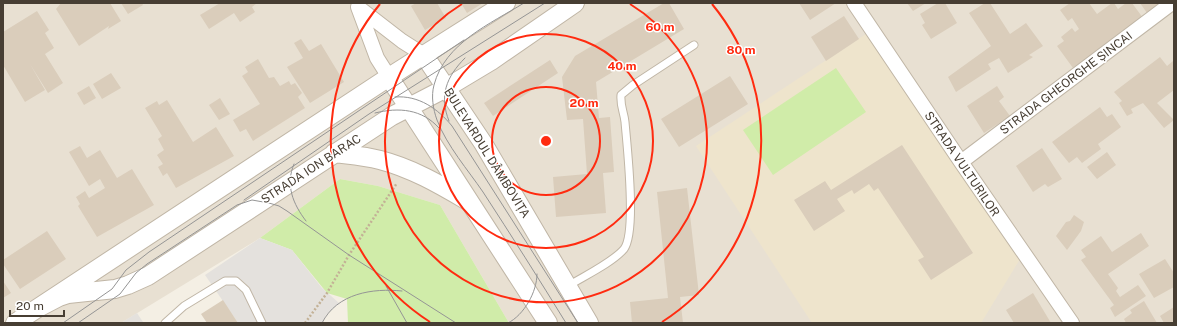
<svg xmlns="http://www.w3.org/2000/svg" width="1177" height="326" font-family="'Public Sans',sans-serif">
	<rect width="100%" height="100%" fill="#f4efe4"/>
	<path fill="#e8e0d2" d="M 3,3 L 1174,3 L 1174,323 L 509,323 L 440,205 L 378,186 L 340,179 L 260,238 L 121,323 L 3,323 Z"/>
	<path fill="#eee4cc" d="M 866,34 L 1020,259 L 981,323 L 812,323 L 696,146 Z"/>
	<path fill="#d0eca9" d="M 836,68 L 866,112 L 773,175 L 743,130 Z
		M 340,179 L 378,186 L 440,205 L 509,323 L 348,323 L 347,299 L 327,293 L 292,250 L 260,238 Z"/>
	<path fill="#e4e1dd" d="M 260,238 L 292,250 L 322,288 L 339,303 L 326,315 L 322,323 L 238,323 L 205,275 Z
		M 137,313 L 143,322 L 121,323 Z"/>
	<path fill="#dacdbb" d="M 61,3 L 110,3 L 121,21 L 108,29 L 109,26 L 79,46 L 56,9 Z
		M 121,3 L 142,3 L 143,5 L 128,14 Z
		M 220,3 L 257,3 L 252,7 L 255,12 L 240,22 L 234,13 L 209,29 L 200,15 Z
		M 416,3 L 437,3 L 446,18 L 425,30 L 411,6 Z
		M 461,3 L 483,3 L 467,13 Z
		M 664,3 L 669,3 L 684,29 L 596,82 L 599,118 L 610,117 L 614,172 L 603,173 L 606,213 L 556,217 L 553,177 L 587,174 L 583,119 L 567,120 L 562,77 L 575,56 Z
		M 799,3 L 836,3 L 810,20 Z
		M 907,3 L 926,3 L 913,11 Z
		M 938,3 L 945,3 L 957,23 L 931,39 L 922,25 L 925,23 L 920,14 Z
		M 985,3 L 990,3 L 1010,34 L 1026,23 L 1043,46 L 1029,55 L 1033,57 L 1008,73 L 999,58 L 988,64 L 991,69 L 956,92 L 948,77 L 991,46 L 969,13 Z
		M 1070,3 L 1074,4 L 1089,3 L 1097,14 L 1112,3 L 1114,3 L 1118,9 L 1126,3 L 1132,3 L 1143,18 L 1073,68 L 1057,46 L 1064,41 L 1061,37 L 1072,28 L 1075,32 L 1079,29 L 1072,18 L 1068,21 L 1060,10 Z
		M 1140,3 L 1160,3 L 1147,13 Z
		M 37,11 L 49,30 L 45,33 L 54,48 L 45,54 L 63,83 L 48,93 L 30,64 L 45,90 L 25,102 L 3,65 L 3,32 Z
		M 844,16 L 859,39 L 826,61 L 811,37 Z
		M 301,39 L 309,51 L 321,44 L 344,82 L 310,103 L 287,67 L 303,58 L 294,43 Z
		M 1160,57 L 1167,66 L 1173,61 L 1174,62 L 1174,90 L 1157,103 L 1174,120 L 1164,128 L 1143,103 L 1131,109 L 1133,113 L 1127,116 L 1119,103 L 1122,101 L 1114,92 Z
		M 258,59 L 269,78 L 274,77 L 280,86 L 289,81 L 291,85 L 295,83 L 302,93 L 298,97 L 305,108 L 253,141 L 246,129 L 240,132 L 233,120 L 260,104 L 242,76 L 248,72 L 245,67 Z
		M 550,60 L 558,73 L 493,116 L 484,103 Z
		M 111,73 L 121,88 L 102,99 L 93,84 Z
		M 730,76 L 748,104 L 679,147 L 661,119 Z
		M 89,86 L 96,98 L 84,105 L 77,93 Z
		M 997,86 L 1004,97 L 999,101 L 1010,116 L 984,133 L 967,106 Z
		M 220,98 L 230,114 L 219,120 L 209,105 Z
		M 167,100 L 193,142 L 216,127 L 234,156 L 176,188 L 167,173 L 163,176 L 158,167 L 163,164 L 157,155 L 164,150 L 158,139 L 162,136 L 145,108 L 157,101 L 159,105 Z
		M 1100,107 L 1107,117 L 1112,114 L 1121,127 L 1098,144 L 1101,149 L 1082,163 L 1077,157 L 1069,163 L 1052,142 Z
		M 902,145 L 973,253 L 931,280 L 918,260 L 924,257 L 878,188 L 874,191 L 869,184 L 854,194 L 852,190 L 837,199 L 845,211 L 814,231 L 794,200 L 825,181 L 831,190 Z
		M 80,146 L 87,158 L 100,150 L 117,178 L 132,169 L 154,205 L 97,237 L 78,206 L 80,204 L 76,197 L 85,191 L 89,198 L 105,188 L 100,179 L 89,186 L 69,152 Z
		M 1042,148 L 1062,179 L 1048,187 L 1045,184 L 1033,192 L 1016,166 Z
		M 1107,152 L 1116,165 L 1097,179 L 1087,167 Z
		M 687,188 L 699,295 L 680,297 L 683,323 L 632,323 L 630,302 L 668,298 L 657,192 Z
		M 1074,215 L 1084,222 L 1081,231 L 1067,250 L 1056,236 L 1066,222 L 1070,221 Z
		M 47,231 L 66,259 L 20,289 L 3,264 L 3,260 Z
		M 1141,233 L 1149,246 L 1108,274 L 1118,288 L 1116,291 L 1120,297 L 1138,285 L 1146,296 L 1115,317 L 1110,308 L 1114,305 L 1081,260 L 1086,257 L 1081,250 L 1101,236 L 1112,252 Z
		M 1165,259 L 1174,273 L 1174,287 L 1154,298 L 1139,274 Z
		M 3,281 L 11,293 L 3,298 Z
		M 1033,293 L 1051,323 L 1014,323 L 1006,310 Z
		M 223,300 L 238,323 L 207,323 L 201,314 Z
		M 1144,301 L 1157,323 L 1126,323 L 1124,319 L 1132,313 L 1130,310 Z
		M 1174,307 L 1174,323 L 1164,323 L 1160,316 Z"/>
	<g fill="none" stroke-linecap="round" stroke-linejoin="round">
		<defs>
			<path id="service" d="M 568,286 C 584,276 612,263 624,249 C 637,232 627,146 625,122 C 624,112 620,106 621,95 L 633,85 L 694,45
				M 165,323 L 184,306 L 225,281 L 236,281 L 246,290 L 262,323"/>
			<path id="minor" d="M 854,3 L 961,162 L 1072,323
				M 358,7 L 402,41 L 424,55
				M 358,7 L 377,58 L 389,77
				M 961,162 L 1172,3"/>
			<path id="tertiary" d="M 424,55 L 483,143 L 589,323
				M 389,77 L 548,323
				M 334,153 C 350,155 365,156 380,160 C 411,168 439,184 466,200
				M 38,308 L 59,297 L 68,294 L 115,289 L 128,285 L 148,276 L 392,116 L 446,88 L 491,61 L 575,3
				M 15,323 L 389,77 L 506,3"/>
		</defs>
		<use href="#service" stroke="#c0b6a6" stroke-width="9"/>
		<use href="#minor" stroke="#c0b6a6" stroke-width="16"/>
		<use href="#tertiary" stroke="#c0b6a6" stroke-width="20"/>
		<path stroke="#c3b196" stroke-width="2.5" stroke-dasharray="2 2" stroke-linecap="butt" d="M 305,323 L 327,293 L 349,255 L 397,183"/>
		<use href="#service" stroke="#fff" stroke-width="7"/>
		<use href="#minor" stroke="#fff" stroke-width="14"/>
		<use href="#tertiary" stroke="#fff" stroke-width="18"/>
		<path stroke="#959595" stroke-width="1" d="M 524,3 C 490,24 445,43 434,85 C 431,96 433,109 437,120 C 447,146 468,170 483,192 C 511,235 539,279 566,323
			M 395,97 C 419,95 438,109 452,126 L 578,323
			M 375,113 C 399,107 422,109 439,128
			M 449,121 C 439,96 446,77 465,58
			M 294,164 C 285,185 293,204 306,221
			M 244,200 L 369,114 L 545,3
			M 386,286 L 407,323
			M 63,323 L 112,289 L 126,270 L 149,252 L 464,40
			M 78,323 L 120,294 L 136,273 L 147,264 L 237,205 L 252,200 L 269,203 L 279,206 L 287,211 L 349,255 L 456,323
			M 322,323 C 337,293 373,288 402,291
			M 508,323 C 524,315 537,292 537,274"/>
	</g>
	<g fill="none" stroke="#ff2b10" stroke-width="2">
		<circle cx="546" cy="141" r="54"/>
		<circle cx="546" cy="141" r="107"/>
		<path d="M630 4A161 161 0 1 1 462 4"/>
		<path d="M430 322A215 215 0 0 1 380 4M712 4A215 215 0 0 1 662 322"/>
	</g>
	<g text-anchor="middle" stroke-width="3" stroke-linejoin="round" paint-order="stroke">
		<g font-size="12" fill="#473e33" stroke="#fff">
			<text transform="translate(1066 83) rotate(-37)" y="4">STRADA GHEORGHE ȘINCAI</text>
			<text transform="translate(487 153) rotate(58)" y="4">BULEVARDUL DÂMBOVIȚA</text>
			<text transform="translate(962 164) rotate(56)" y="4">STRADA VULTURILOR</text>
			<text transform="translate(311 169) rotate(-33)" y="4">STRADA ION BARAC</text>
		</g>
	</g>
	<circle cx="546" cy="141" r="6" fill="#ff2b10" stroke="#fff" stroke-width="2"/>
	<g font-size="12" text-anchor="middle" font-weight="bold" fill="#ff2b10" stroke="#fff" stroke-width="3" stroke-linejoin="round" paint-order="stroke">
		<text x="660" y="31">60 m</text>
		<text x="741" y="54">80 m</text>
		<text x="622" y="70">40 m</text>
		<text x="584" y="107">20 m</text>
	</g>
	<rect width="1177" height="326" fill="none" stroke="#473e33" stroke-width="8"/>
	<path d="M10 310v6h54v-6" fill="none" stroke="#473e33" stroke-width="2"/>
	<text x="16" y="310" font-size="12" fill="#473e33" stroke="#ffffff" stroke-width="3" paint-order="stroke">20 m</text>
</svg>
